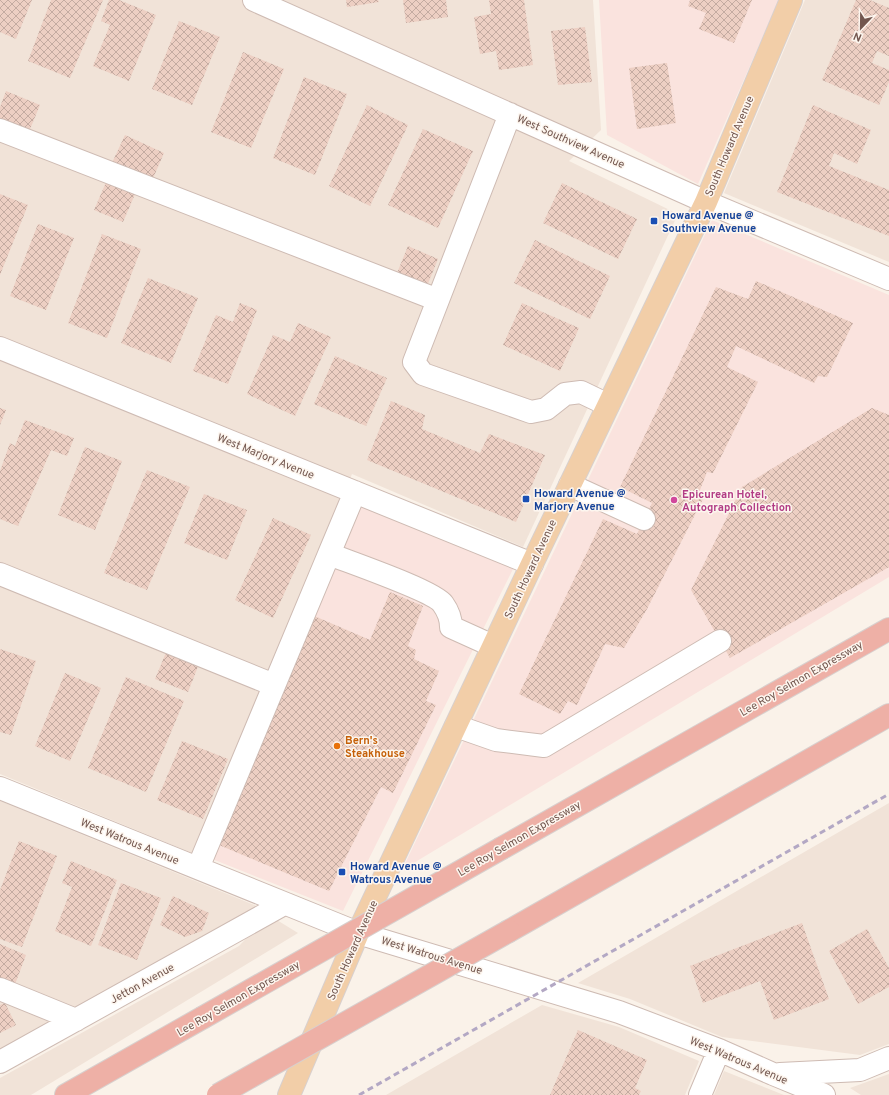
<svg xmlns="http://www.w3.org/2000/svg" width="889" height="1095" font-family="Overpass,sans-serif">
	<defs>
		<pattern id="building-cross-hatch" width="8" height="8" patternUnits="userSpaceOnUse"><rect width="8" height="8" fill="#edcfc3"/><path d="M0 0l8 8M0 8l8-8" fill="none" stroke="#c4aba1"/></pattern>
	</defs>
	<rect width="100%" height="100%" fill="#faf2e9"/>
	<path fill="#f1e3d8" d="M 0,0 L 593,0 L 601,130 L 569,161 L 678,214 L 523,547 L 352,474 L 197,855 L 0,774 Z
		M 805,0 L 889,0 L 889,262 L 724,193 Z
		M 0,801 L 264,909 L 0,1052 Z
		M 889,803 L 889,1044 L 860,1055 L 722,1037 L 630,999 L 578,983 Z
		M 272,917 L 298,933 L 31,1095 L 0,1095 L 0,1078 L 239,946 L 259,925 Z
		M 542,1005 L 619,1027 L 699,1061 L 685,1095 L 386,1095 Z
		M 724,1071 L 784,1095 L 714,1095 Z
		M 889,1074 L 889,1095 L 861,1095 L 850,1088 Z"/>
	<path fill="#fae3de" d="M 599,0 L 779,0 L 698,184 L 607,135 Z
		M 712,220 L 889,295 L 889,577 L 402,870 Z
		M 356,503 L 514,567 L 343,911 L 207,857 Z"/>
	<path fill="url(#building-cross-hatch)" d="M 0,0 L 32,0 L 16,39 L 0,32 Z
		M 51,0 L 103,0 L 70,78 L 28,61 Z
		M 109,0 L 119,0 L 156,15 L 129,81 L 93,66 L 110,25 L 101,21 Z
		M 346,0 L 378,0 L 379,2 L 347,7 Z
		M 403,0 L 446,0 L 448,17 L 406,23 Z
		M 489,0 L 524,0 L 533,65 L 499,70 L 496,51 L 480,54 L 474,17 L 491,14 Z
		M 690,0 L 752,0 L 734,43 L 699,29 L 706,13 L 688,6 Z
		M 856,0 L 870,0 L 889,8 L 889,56 L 877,51 L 872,63 L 889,70 L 889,82 L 879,105 L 822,80 Z
		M 179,21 L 220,37 L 192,105 L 152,89 Z
		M 585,27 L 592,82 L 558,85 L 551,31 Z
		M 243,52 L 284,69 L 251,148 L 211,132 Z
		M 667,63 L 676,123 L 637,129 L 629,68 Z
		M 304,77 L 347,94 L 315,175 L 273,158 Z
		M 6,91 L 40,105 L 28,134 L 0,123 L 0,107 Z
		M 367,105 L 408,125 L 370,206 L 329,186 Z
		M 813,105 L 871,130 L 857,164 L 834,153 L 829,166 L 889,190 L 889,236 L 777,192 Z
		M 423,129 L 473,151 L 438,228 L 388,205 Z
		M 125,135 L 164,153 L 151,183 L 111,165 Z
		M 107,180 L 136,192 L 123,222 L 94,210 Z
		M 562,183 L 637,219 L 618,259 L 543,223 Z
		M 0,194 L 28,205 L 0,275 Z
		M 38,224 L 74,238 L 46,310 L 10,296 Z
		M 102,234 L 141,249 L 107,338 L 68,323 Z
		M 535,240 L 610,276 L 590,319 L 514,283 Z
		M 408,246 L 438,259 L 427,286 L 397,273 Z
		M 148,278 L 198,298 L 171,363 L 121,343 Z
		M 756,281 L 853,323 L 827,377 L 818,376 L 814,383 L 736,346 L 727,367 L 758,382 L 713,473 L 707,472 L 698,495 L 704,497 L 647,609 L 624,648 L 605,644 L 577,705 L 568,701 L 560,714 L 519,694 L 603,519 L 637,534 L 652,503 L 620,487 L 716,287 L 748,299 Z
		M 240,303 L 257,310 L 228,384 L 193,371 L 216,315 L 233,322 Z
		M 522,303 L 579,328 L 560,371 L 503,345 Z
		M 298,323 L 331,337 L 295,416 L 247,394 L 273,335 L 290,342 Z
		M 335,356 L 387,378 L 366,426 L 314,404 Z
		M 391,401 L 425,415 L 422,429 L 480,453 L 489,434 L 545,455 L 516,522 L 367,460 Z
		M 0,408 L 6,410 L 0,425 Z
		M 872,408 L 889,415 L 889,567 L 730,658 L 691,590 L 742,487 Z
		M 25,420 L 74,438 L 67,456 L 51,450 L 18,526 L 0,519 L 0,471 L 10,443 L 15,446 Z
		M 85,447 L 122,461 L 95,530 L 58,515 Z
		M 147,470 L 190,487 L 147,590 L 104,573 Z
		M 204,494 L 247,510 L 227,560 L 184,543 Z
		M 273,518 L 311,535 L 273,618 L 235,600 Z
		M 390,592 L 423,606 L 408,646 L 416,650 L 414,659 L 439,671 L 426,701 L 436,705 L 393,793 L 381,787 L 329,891 L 219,845 L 312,615 L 370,640 Z
		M 0,649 L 36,661 L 11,735 L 0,732 Z
		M 167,650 L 199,664 L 188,692 L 155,679 Z
		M 65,673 L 101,688 L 70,761 L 35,746 Z
		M 126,677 L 184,701 L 146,792 L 88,768 Z
		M 182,741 L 228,759 L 203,819 L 157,800 Z
		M 19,841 L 57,856 L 22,947 L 0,939 L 0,890 Z
		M 71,861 L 117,880 L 91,946 L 55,931 L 72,887 L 62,883 Z
		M 121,883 L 161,898 L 137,960 L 98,945 Z
		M 173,896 L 209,913 L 202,931 L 185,937 L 160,925 Z
		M 802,923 L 829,999 L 774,1020 L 760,981 L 703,1003 L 690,966 Z
		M 867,929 L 889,968 L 889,987 L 858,1004 L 829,951 Z
		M 0,944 L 26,955 L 14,987 L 0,981 Z
		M 5,1003 L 16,1025 L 0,1033 L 0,1005 Z
		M 578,1030 L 647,1060 L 635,1088 L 641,1091 L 639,1095 L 550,1095 Z"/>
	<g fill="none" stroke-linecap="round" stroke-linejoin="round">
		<defs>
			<path id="minor" d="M 254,0 L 706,202 L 889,279
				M 510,114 L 414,362 L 423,374 L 531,412 L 546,409 L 565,394 L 581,392 L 608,405
				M 0,130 L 438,300
				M 0,348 L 532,564
				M 570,485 L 644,519
				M 355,492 L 329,554 C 349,562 434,591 443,604 C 448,611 451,619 451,627 L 493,646
				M 0,574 L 274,685
				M 456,726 L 496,740 L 544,746 L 720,641
				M 0,788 L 358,933 L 619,1012 L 719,1050 L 773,1074 L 824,1095
				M 198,868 L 329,554
				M 0,989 L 76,1020
				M 0,1062 L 284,904
				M 780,1074 L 860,1070 L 889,1058
				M 700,1095 L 719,1050"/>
			<path id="major" d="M 289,1095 L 358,933 L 532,564 L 706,202 L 791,0"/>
			<path id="highway" d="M 502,848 L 889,629
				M 509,931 L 889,715
				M 66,1095 L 202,1018"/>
		</defs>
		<use href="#minor" stroke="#cebbb3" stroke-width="24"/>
		<use href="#major" stroke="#d8d0ce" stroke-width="24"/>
		<use href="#highway" stroke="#d8d0ce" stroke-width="24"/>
		<use href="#minor" stroke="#fff" stroke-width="22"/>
		<use href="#major" stroke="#f2cea8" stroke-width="22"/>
		<use href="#highway" stroke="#eeb0a6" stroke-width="22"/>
		<path stroke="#b3a8c4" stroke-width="3" stroke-dasharray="6 4" stroke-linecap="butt" d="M 359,1095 L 889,794"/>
		<defs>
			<path id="highway-bridge" d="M 202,1018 L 502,848
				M 218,1095 L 509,931"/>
		</defs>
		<use href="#highway-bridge" stroke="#d8d0ce" stroke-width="24" stroke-linecap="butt"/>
		<use href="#highway-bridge" stroke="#eeb0a6" stroke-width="22"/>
	</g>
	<g fill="#1a4fb4" stroke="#fdf6ef" stroke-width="1.5">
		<rect x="650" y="217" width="8" height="8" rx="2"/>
		<rect x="522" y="495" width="8" height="8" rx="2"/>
		<rect x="338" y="868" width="8" height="8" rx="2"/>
	</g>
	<circle fill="#d1479c" stroke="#fdf6ef" stroke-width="1.5" cx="674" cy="500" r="4"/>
	<circle fill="#e8710a" stroke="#fdf6ef" stroke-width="1.5" cx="337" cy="746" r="4"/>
	<g text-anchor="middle" stroke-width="3" stroke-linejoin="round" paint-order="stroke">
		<g font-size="11" fill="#73574f" stroke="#fdf6ef">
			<text transform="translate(571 141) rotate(24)" y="4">West Southview Avenue</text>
			<text transform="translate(729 146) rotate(-67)" y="4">South Howard Avenue</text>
			<text transform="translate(266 456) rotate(22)" y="4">West Marjory Avenue</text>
			<text transform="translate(530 569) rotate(-65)" y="4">South Howard Avenue</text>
			<text transform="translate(801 678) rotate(-30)" y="4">Lee Roy Selmon Expressway</text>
			<text transform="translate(519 838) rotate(-30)" y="4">Lee Roy Selmon Expressway</text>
			<text transform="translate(130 841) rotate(22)" y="4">West Watrous Avenue</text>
			<text transform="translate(352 950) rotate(-66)" y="4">South Howard Avenue</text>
			<text transform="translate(432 955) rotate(17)" y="4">West Watrous Avenue</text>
			<text transform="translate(142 983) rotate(-29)" y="4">Jetton Avenue</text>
			<text transform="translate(238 998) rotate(-30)" y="4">Lee Roy Selmon Expressway</text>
			<text transform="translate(739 1060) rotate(23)" y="4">West Watrous Avenue</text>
		</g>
		<g font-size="11" font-weight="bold" fill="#164399" stroke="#fdf6ef" text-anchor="start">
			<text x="662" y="219">Howard Avenue @<tspan x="662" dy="13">Southview Avenue</tspan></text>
			<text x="534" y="497">Howard Avenue @<tspan x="534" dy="13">Marjory Avenue</tspan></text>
			<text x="350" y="870">Howard Avenue @<tspan x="350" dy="13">Watrous Avenue</tspan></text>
		</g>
		<g font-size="11" font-weight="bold" fill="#b23c85" stroke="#fdf6ef" text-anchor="start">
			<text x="682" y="498">Epicurean Hotel,<tspan x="682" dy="13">Autograph Collection</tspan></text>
		</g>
		<g font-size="11" font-weight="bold" fill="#c56008" stroke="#fdf6ef" text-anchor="start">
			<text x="345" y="744">Bern's<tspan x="345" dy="13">Steakhouse</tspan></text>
		</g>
	</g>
	<g transform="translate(861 28) rotate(202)" stroke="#fdf6ef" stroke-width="3" paint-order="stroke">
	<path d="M0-3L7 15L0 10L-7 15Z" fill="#73574f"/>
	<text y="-6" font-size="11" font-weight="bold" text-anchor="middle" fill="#73574f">N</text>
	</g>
</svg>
